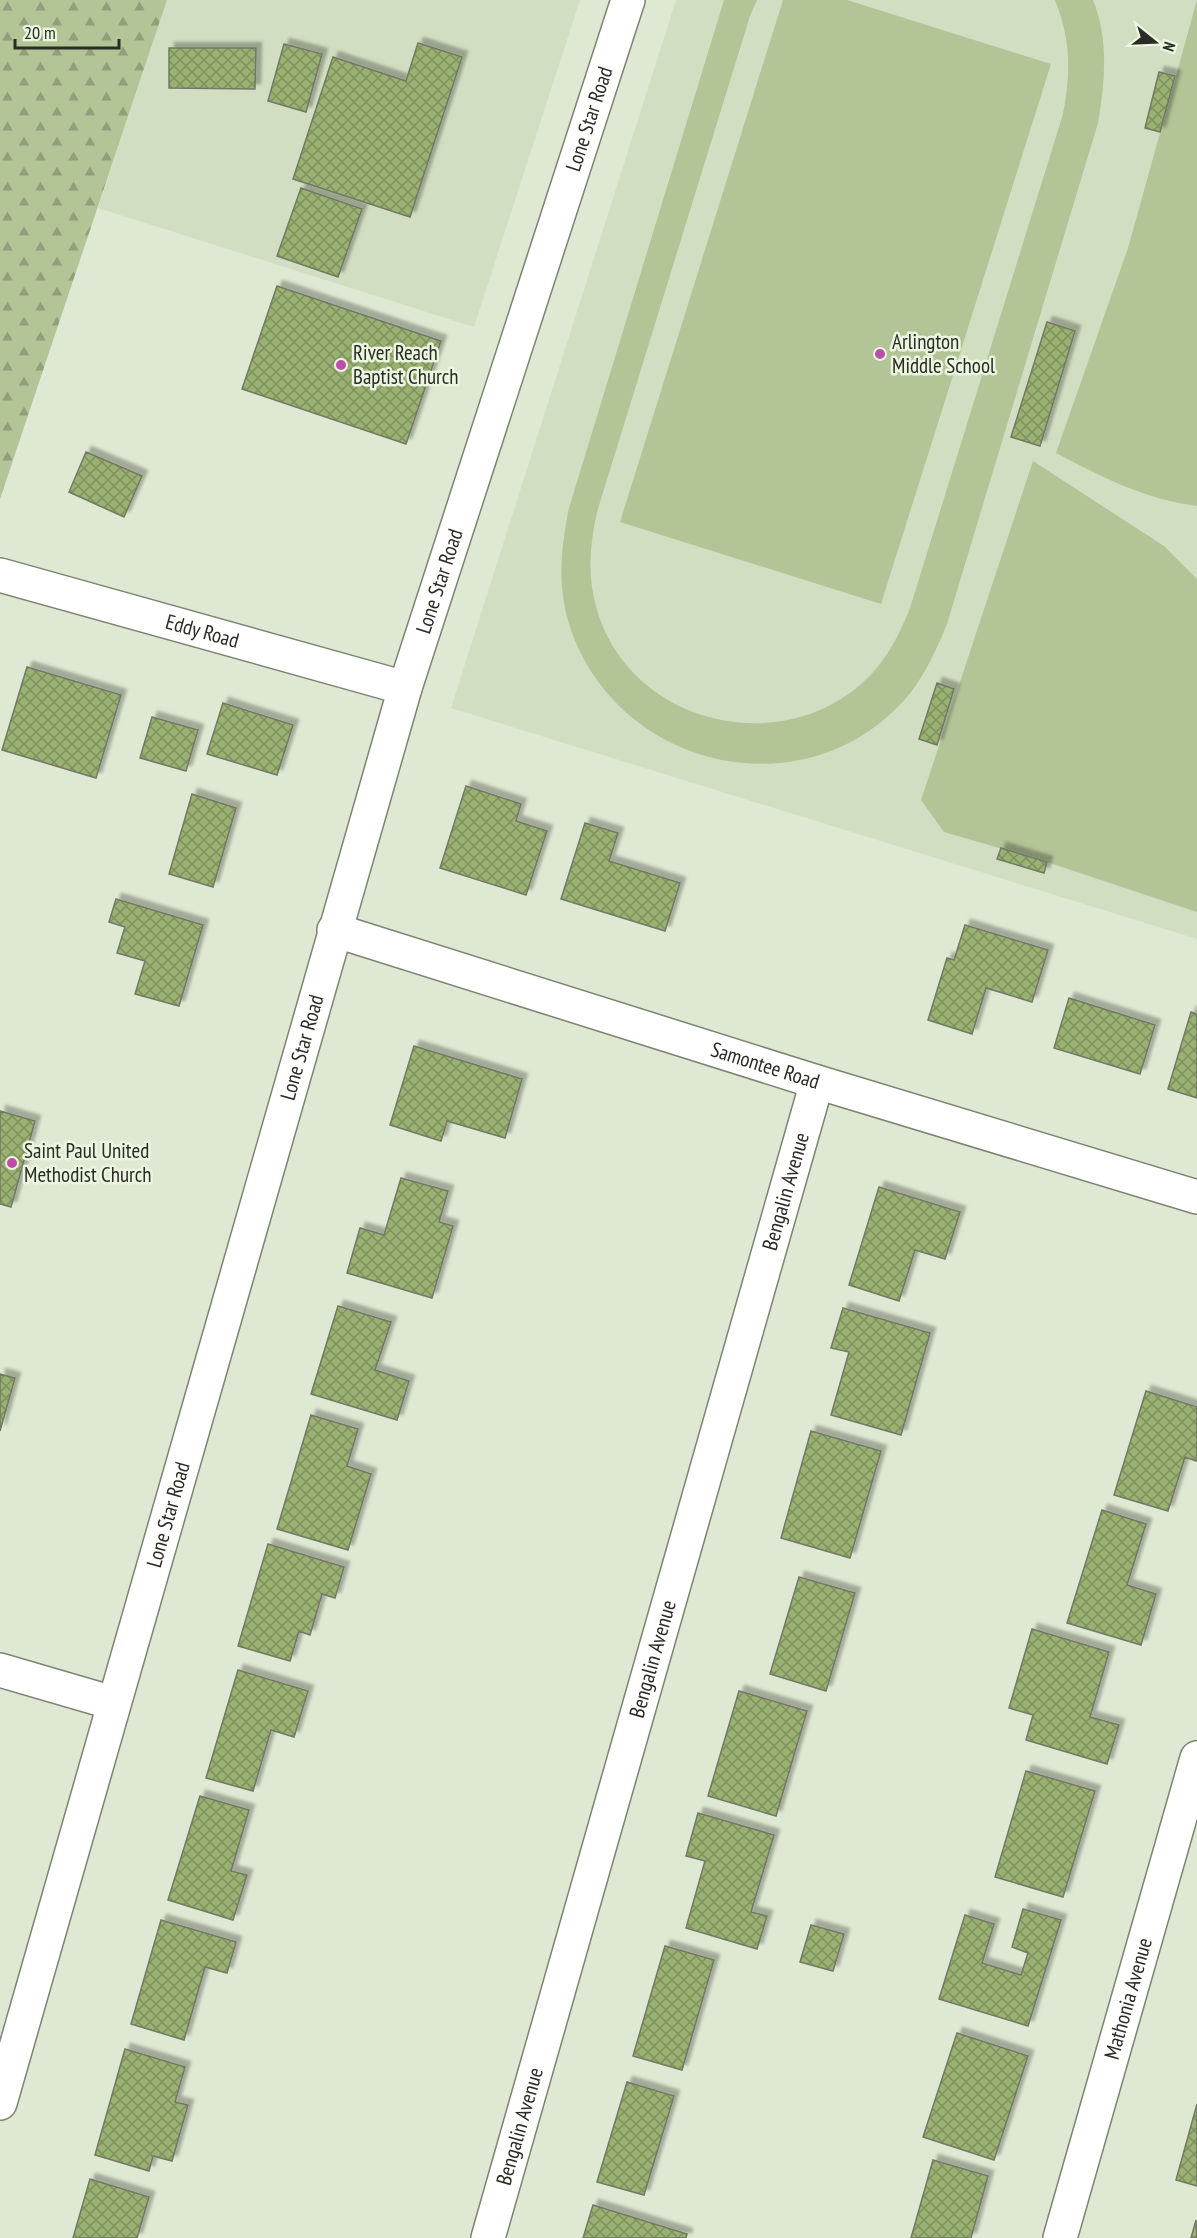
<svg xmlns="http://www.w3.org/2000/svg" width="1197" height="2238" font-family="'PT Sans Narrow',sans-serif">
	<defs>
		<pattern id="forest-firs" width="22" height="20" patternUnits="userSpaceOnUse" patternTransform="scale(1.5)"><rect width="22" height="20" fill="#b3c497"/><path d="M5 1l3.5 6h-7zM16 11l3.5 6h-7z" fill="#929f7b"/></pattern>
		<pattern id="building-cross-hatch" width="8" height="8" patternUnits="userSpaceOnUse" patternTransform="scale(1.5)"><rect width="8" height="8" fill="#9ab271"/><path d="M0 0l8 8M0 8l8-8" fill="none" stroke="#7e915d"/></pattern>
		<filter id="shadow"><feDropShadow dx="5.5" dy="-5.5" stdDeviation="1.5" flood-color="#0004"/></filter>
	</defs>
	<rect width="100%" height="100%" fill="#dfe8d2"/>
	<path fill="#d2dec1" d="M 167,0 L 580,0 L 474,327 L 98,208 Z
		M 676,0 L 1197,0 L 1197,939 L 451,708 Z"/>
	<path fill="url(#forest-firs)" d="M 0,0 L 167,0 L 0,499 Z"/>
	<path fill="#b3c497" d="M 724,0 L 757,0 L 750,16 L 597,512 C 590,544 587,574 596,606 C 629,731 800,765 880,664 C 893,647 902,628 910,608 L 1063,114 C 1071,72 1071,40 1055,0 L 1093,0 C 1109,39 1105,82 1098,123 L 947,624 C 937,648 927,671 911,692 C 812,815 616,772 569,624 C 557,585 561,547 569,508 Z
		M 783,0 L 847,0 L 1051,64 L 881,604 L 620,522 Z
		M 1197,0 L 1197,506 C 1144,499 1102,477 1056,453 L 1128,248 Z
		M 1033,461 L 1164,546 L 1197,579 L 1197,912 L 1047,862 L 944,832 L 921,800 Z"/>
	<path fill="url(#building-cross-hatch)" stroke="#727966" stroke-width="1.5" filter="url(#shadow)" d="M 418,43 L 462,57 L 410,217 L 293,179 L 333,57 L 406,81 Z
		M 284,44 L 322,54 L 306,112 L 268,101 Z
		M 169,48 L 256,48 L 255,89 L 169,88 Z
		M 1159,72 L 1175,76 L 1160,132 L 1145,128 Z
		M 301,188 L 362,209 L 338,277 L 277,256 Z
		M 277,286 L 441,341 L 406,444 L 242,389 Z
		M 1047,322 L 1075,331 L 1040,446 L 1011,437 Z
		M 86,452 L 142,476 L 124,517 L 69,492 Z
		M 27,667 L 121,695 L 96,778 L 2,750 Z
		M 937,683 L 954,689 L 937,745 L 919,739 Z
		M 223,703 L 293,725 L 277,775 L 207,754 Z
		M 152,717 L 198,730 L 186,771 L 140,758 Z
		M 466,786 L 521,804 L 516,821 L 547,831 L 526,895 L 440,868 Z
		M 192,794 L 236,808 L 213,887 L 169,874 Z
		M 585,823 L 618,833 L 609,861 L 680,883 L 665,931 L 561,899 Z
		M 1001,848 L 1047,862 L 1044,873 L 997,859 Z
		M 116,899 L 203,925 L 179,1006 L 135,994 L 145,961 L 117,953 L 125,927 L 109,922 Z
		M 965,925 L 1048,950 L 1032,1002 L 986,988 L 972,1034 L 928,1020 L 947,958 L 954,960 Z
		M 1069,998 L 1155,1025 L 1140,1074 L 1054,1048 Z
		M 1191,1012 L 1197,1014 L 1197,1098 L 1168,1089 Z
		M 414,1046 L 522,1079 L 505,1138 L 447,1121 L 441,1141 L 390,1125 Z
		M 0,1111 L 35,1121 L 11,1207 L 0,1204 Z
		M 401,1178 L 448,1191 L 439,1222 L 453,1226 L 432,1298 L 347,1273 L 360,1228 L 384,1235 Z
		M 879,1187 L 960,1212 L 945,1259 L 915,1250 L 899,1301 L 849,1285 Z
		M 338,1306 L 391,1322 L 375,1370 L 409,1381 L 397,1420 L 311,1394 Z
		M 843,1308 L 930,1333 L 901,1435 L 831,1415 L 849,1352 L 831,1348 Z
		M 0,1374 L 15,1378 L 0,1431 Z
		M 1146,1391 L 1197,1407 L 1197,1458 L 1196,1461 L 1185,1457 L 1168,1511 L 1114,1495 Z
		M 311,1415 L 358,1429 L 347,1466 L 371,1474 L 348,1550 L 277,1529 Z
		M 811,1431 L 881,1451 L 850,1558 L 781,1538 Z
		M 1102,1510 L 1146,1524 L 1127,1585 L 1156,1594 L 1141,1645 L 1067,1623 Z
		M 268,1544 L 344,1567 L 335,1598 L 322,1594 L 310,1635 L 299,1631 L 290,1661 L 238,1646 Z
		M 799,1577 L 855,1593 L 826,1691 L 770,1674 Z
		M 1032,1629 L 1109,1652 L 1090,1717 L 1119,1725 L 1107,1764 L 1026,1740 L 1033,1715 L 1009,1708 Z
		M 238,1670 L 308,1691 L 294,1737 L 271,1730 L 253,1791 L 206,1778 Z
		M 739,1691 L 807,1711 L 776,1816 L 708,1796 Z
		M 1026,1771 L 1095,1791 L 1063,1897 L 995,1877 Z
		M 200,1796 L 249,1810 L 231,1871 L 247,1875 L 233,1920 L 168,1900 Z
		M 698,1813 L 774,1835 L 751,1912 L 767,1916 L 757,1949 L 686,1928 L 705,1861 L 686,1856 Z
		M 1023,1909 L 1061,1920 L 1028,2026 L 939,1999 L 965,1915 L 994,1924 L 982,1963 L 1021,1975 L 1028,1953 L 1012,1947 Z
		M 161,1920 L 236,1942 L 227,1973 L 205,1967 L 184,2040 L 131,2024 Z
		M 811,1925 L 844,1934 L 833,1971 L 800,1962 Z
		M 665,1946 L 714,1960 L 682,2070 L 633,2056 Z
		M 957,2033 L 1028,2056 L 994,2160 L 923,2137 Z
		M 125,2049 L 185,2067 L 175,2102 L 188,2105 L 172,2161 L 153,2156 L 149,2171 L 95,2155 Z
		M 627,2082 L 674,2096 L 644,2195 L 597,2182 Z
		M 1197,2104 L 1197,2186 L 1176,2180 Z
		M 933,2160 L 988,2176 L 971,2238 L 911,2238 Z
		M 90,2179 L 149,2197 L 137,2238 L 73,2238 Z
		M 593,2205 L 687,2234 L 686,2238 L 583,2238 Z
		M 1196,2220 L 1197,2238 L 1191,2238 Z"/>
	<g fill="none" stroke-linecap="round" stroke-linejoin="round">
		<defs>
			<g id="minor">
				<path id="s1" d="M 0,575 L 405,688"/>
				<path id="s2" d="M 334,930 L 817,1082 L 1197,1197"/>
				<path d="M 0,1670 L 113,1703"/>
				<path id="s3" d="M 488,2238 L 817,1082"/>
				<path id="s4" d="M 1060,2238 L 1197,1758"/>
			</g>
			<g id="tertiary">
				<path id="s5" d="M 0,2103 L 405,688 L 628,0"/>
			</g>
		</defs>
		<use href="#minor" stroke="#7c8470" stroke-width="36"/>
		<use href="#tertiary" stroke="#7c8470" stroke-width="36"/>
		<use href="#minor" stroke="#fff" stroke-width="33"/>
		<use href="#tertiary" stroke="#fff" stroke-width="33"/>
	</g>
	<g fill="#bc4daa" stroke="#ecf5df" stroke-width="2">
		<circle cx="880" cy="354" r="6"/>
		<circle cx="341" cy="365" r="6"/>
		<circle cx="12" cy="1163" r="6"/>
	</g>
	<g text-anchor="middle" stroke-width="5" stroke-linejoin="round" paint-order="stroke">
		<g font-size="21" fill="#292c24" stroke="#ecf5df">
			<text dy="7" stroke="none"><textPath href="#s5" startOffset="2070">Lone Star Road</textPath></text>
			<text dy="7" stroke="none"><textPath href="#s5" startOffset="1584">Lone Star Road</textPath></text>
			<text dy="7" stroke="none"><textPath href="#s1" startOffset="210">Eddy Road</textPath></text>
			<text dy="7" stroke="none"><textPath href="#s5" startOffset="1098">Lone Star Road</textPath></text>
			<text dy="7" stroke="none"><textPath href="#s2" startOffset="452">Samontee Road</textPath></text>
			<text dy="7" stroke="none"><textPath href="#s3" startOffset="1088">Bengalin Avenue</textPath></text>
			<text dy="7" stroke="none"><textPath href="#s5" startOffset="612">Lone Star Road</textPath></text>
			<text dy="7" stroke="none"><textPath href="#s3" startOffset="602">Bengalin Avenue</textPath></text>
			<text dy="7" stroke="none"><textPath href="#s4" startOffset="249">Mathonia Avenue</textPath></text>
			<text dy="7" stroke="none"><textPath href="#s3" startOffset="116">Bengalin Avenue</textPath></text>
		</g>
		<g font-size="21" fill="#292c24" stroke="#ecf5df" text-anchor="start">
			<text x="892" y="349">Arlington<tspan x="892" dy="24">Middle School</tspan></text>
			<text x="353" y="360">River Reach<tspan x="353" dy="24">Baptist Church</tspan></text>
			<text x="24" y="1158">Saint Paul United<tspan x="24" dy="24">Methodist Church</tspan></text>
		</g>
	</g>
	<g transform="translate(1155 42) rotate(108)" stroke="#ecf5df" stroke-width="4.5" paint-order="stroke">
	<path d="M0-4.5L10 22L0 15L-10 22Z" fill="#292c24"/>
	<text y="-9" font-size="16" font-weight="bold" text-anchor="middle" fill="#292c24">N</text>
	</g>
	<path d="M15 39v9h104v-9" fill="none" stroke="#292c24" stroke-width="3"/>
	<text x="24" y="39" font-size="18" fill="#292c24" stroke="#ecf5df" stroke-width="4.5" paint-order="stroke">20 m</text>
</svg>
